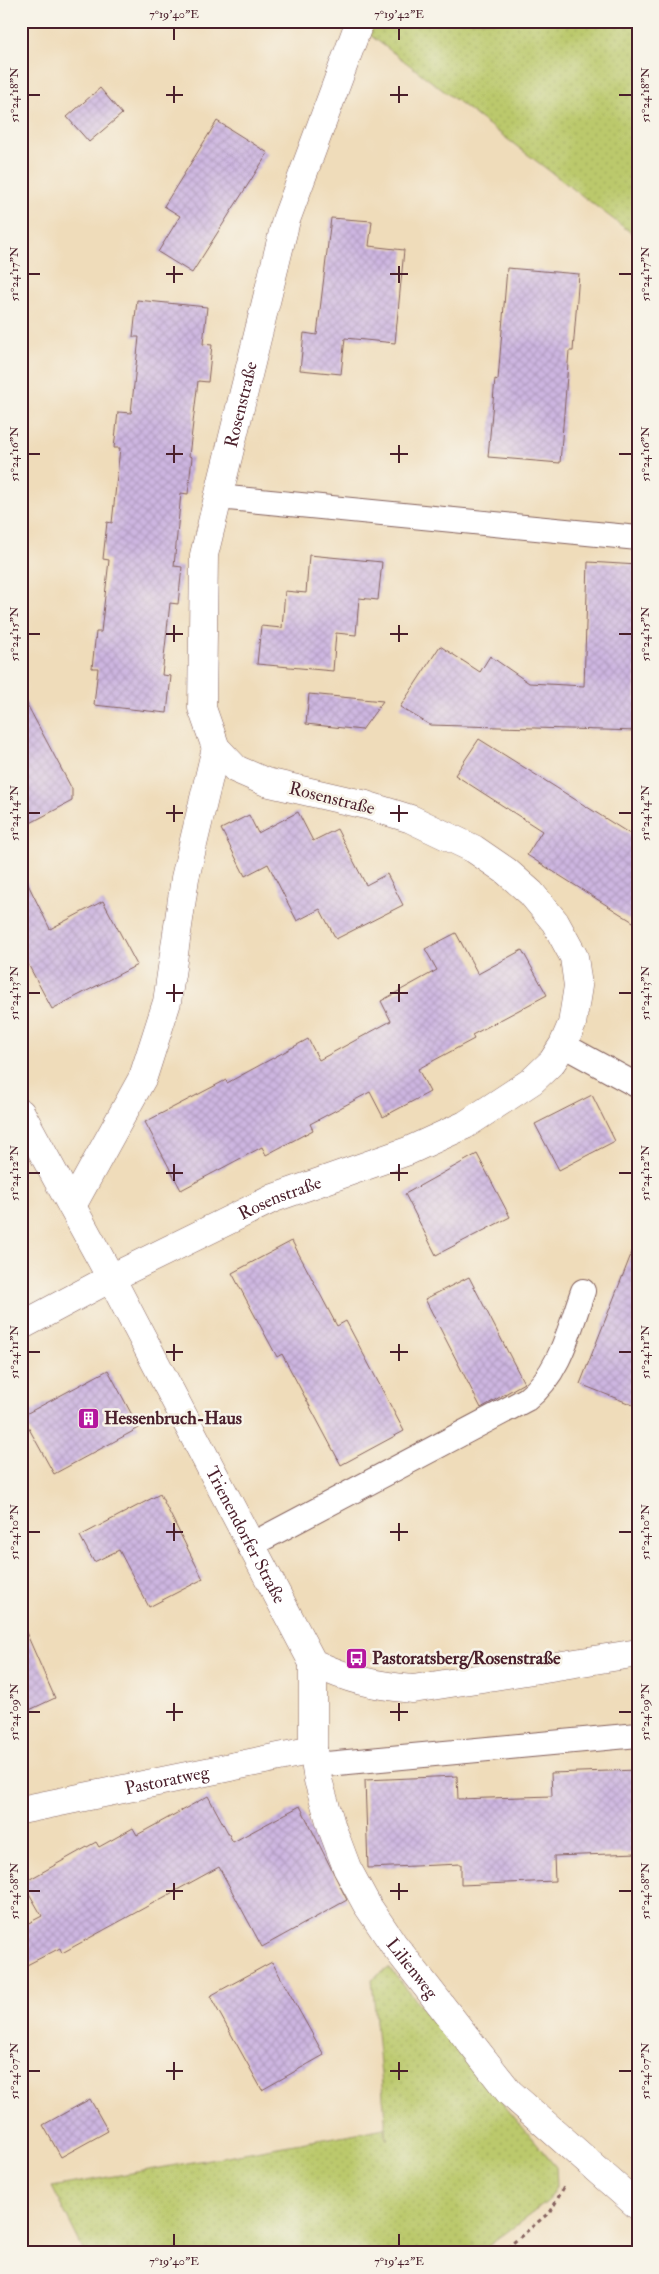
<svg xmlns="http://www.w3.org/2000/svg" width="659" height="2274" font-family="'IM FELL Double Pica',serif">
	<defs>
		<pattern id="grass-dots" width="8" height="8" patternUnits="userSpaceOnUse" patternTransform="scale(1.25)"><rect width="8" height="8" fill="#bbc96c"/><path d="M2 2h.1M6 6h.1" fill="none" stroke="#a2ac5e" stroke-width="1.8" stroke-linecap="round"/></pattern>
		<pattern id="building-cross-hatch" width="8" height="8" patternUnits="userSpaceOnUse" patternTransform="scale(1.25)"><rect width="8" height="8" fill="#cdb6e1"/><path d="M0 0l8 8M0 8l8-8" fill="none" stroke="#b29cc1"/></pattern>
	</defs>
	<rect width="100%" height="100%" fill="#f7f3e8"/>
	<filter id="ink" filterUnits="userSpaceOnUse"><feTurbulence type="fractalNoise" baseFrequency=".02" numOctaves="2"/><feDisplacementMap in="SourceGraphic" scale="10" xChannelSelector="R" yChannelSelector="G"/><feConvolveMatrix kernelMatrix="1 2 1 2 8 2 1 2 1" color-interpolation-filters="sRGB"/></filter>
	<filter id="wash" filterUnits="userSpaceOnUse"><feTurbulence type="fractalNoise" baseFrequency=".0096" numOctaves="4" result="noise"/><feDisplacementMap in="SourceGraphic" scale="20" xChannelSelector="R" yChannelSelector="G"/><feGaussianBlur stdDeviation="1.12" result="paint"/><feColorMatrix in="noise" values="0 0 0 0 0 0 0 0 0 0 0 0 0 0 0 0 0 1.4 0 .05"/><feComposite in="paint" operator="in"/></filter>
	<g filter="url(#wash)">
		<rect width="100%" height="100%" fill="#efdcba"/>
		<path fill="url(#grass-dots)" stroke="#82744c" d="M 359,21 L 638,21 L 638,238 L 358,26 Z
			M 389,1968 L 556,2167 L 557,2185 L 547,2202 L 479,2253 L 85,2253 L 52,2187 L 385,2128 L 387,2140 L 372,1979 Z"/>
		<g id="blocks">
			<path fill="url(#building-cross-hatch)" d="M 100,88 L 122,114 L 89,142 L 67,117 Z
				M 217,121 L 268,153 L 192,273 L 158,252 L 180,216 L 164,206 Z
				M 331,218 L 372,221 L 369,246 L 404,250 L 395,343 L 345,338 L 341,374 L 300,370 L 304,333 L 317,335 Z
				M 507,268 L 579,274 L 573,351 L 569,351 L 560,463 L 488,457 L 495,379 L 498,380 Z
				M 137,300 L 207,307 L 203,344 L 212,345 L 208,382 L 198,381 L 189,456 L 192,457 L 188,494 L 181,493 L 174,566 L 182,567 L 178,604 L 170,603 L 162,675 L 171,676 L 167,713 L 94,705 L 98,668 L 92,668 L 96,632 L 101,632 L 109,560 L 103,559 L 107,522 L 112,523 L 120,448 L 114,448 L 118,412 L 131,413 L 139,337 L 133,337 Z
				M 309,555 L 382,562 L 378,600 L 359,598 L 356,635 L 336,633 L 333,671 L 257,664 L 261,626 L 282,628 L 285,591 L 306,593 Z
				M 588,562 L 638,565 L 635,699 L 638,699 L 638,731 L 430,725 L 400,707 L 440,646 L 480,672 L 490,656 L 529,683 L 584,686 Z
				M 21,693 L 72,789 L 72,801 L 21,828 Z
				M 309,694 L 383,701 L 362,730 L 306,724 Z
				M 479,739 L 638,839 L 638,925 L 527,855 L 542,831 L 455,775 Z
				M 298,812 L 313,841 L 337,829 L 366,885 L 387,874 L 403,905 L 336,939 L 320,909 L 297,921 L 268,864 L 245,876 L 221,829 L 249,815 L 258,833 Z
				M 21,870 L 50,929 L 103,901 L 137,965 L 52,1009 L 21,951 Z
				M 456,933 L 478,974 L 522,950 L 547,995 L 472,1035 L 474,1039 L 418,1069 L 430,1092 L 383,1117 L 370,1092 L 310,1124 L 313,1130 L 266,1155 L 262,1147 L 181,1190 L 145,1122 L 226,1080 L 227,1083 L 308,1039 L 319,1060 L 391,1021 L 381,1001 L 437,970 L 425,949 Z
				M 592,1095 L 615,1141 L 559,1170 L 535,1124 Z
				M 477,1154 L 510,1217 L 436,1255 L 405,1194 Z
				M 292,1241 L 337,1326 L 346,1321 L 404,1431 L 341,1465 L 282,1354 L 277,1357 L 232,1273 Z
				M 636,1242 L 638,1242 L 638,1407 L 580,1384 Z
				M 469,1277 L 524,1383 L 481,1408 L 425,1299 Z
				M 108,1370 L 139,1428 L 54,1474 L 22,1416 Z
				M 160,1494 L 203,1579 L 149,1607 L 119,1550 L 94,1562 L 80,1536 Z
				M 21,1621 L 55,1698 L 21,1714 Z
				M 638,1770 L 638,1853 L 554,1856 L 555,1881 L 461,1885 L 461,1864 L 368,1868 L 365,1780 L 457,1776 L 458,1799 L 552,1796 L 551,1773 Z
				M 208,1796 L 233,1842 L 300,1806 L 347,1900 L 262,1947 L 219,1867 L 62,1953 L 60,1948 L 21,1968 L 21,1927 L 42,1916 L 23,1883 L 96,1842 L 99,1847 L 133,1828 L 137,1835 Z
				M 272,1962 L 324,2055 L 262,2090 L 210,1996 Z
				M 90,2099 L 108,2131 L 61,2157 L 43,2125 Z"/>
		</g>
	</g>
	<g filter="url(#ink)">
		<use href="#blocks" fill-opacity="0" stroke="#84615d" stroke-width="1"/>
		<g fill="none" stroke-linecap="round" stroke-linejoin="round">
			<defs>
				<path id="lane" d="M 218,497 L 638,538
					M 563,1045 L 638,1086
					M 249,1546 L 527,1399 C 560,1373 569,1330 583,1291
					M 316,1765 L 638,1735"/>
				<g id="street">
					<path id="s1" d="M 21,1113 L 111,1278 L 313,1663 C 350,1680 372,1685 413,1689 L 638,1653"/>
					<path d="M 72,1206 L 143,1077 L 167,1002 L 185,878 L 216,748"/>
					<path id="s2" d="M 21,1326 L 111,1278 L 274,1198 L 408,1151 L 465,1125 L 532,1081 L 552,1062 L 563,1045 L 572,1024 L 578,986 L 574,957 L 555,922 L 531,893 L 506,871 L 474,849 L 411,819 L 366,805 L 266,782 L 236,769 L 216,748 L 202,708 L 204,555 L 286,220 L 358,26"/>
					<path id="s3" d="M 313,1663 L 313,1750 L 318,1780 L 332,1828 L 347,1868 L 367,1905 L 394,1945 L 509,2092 L 638,2206"/>
					<path id="s4" d="M 21,1810 L 313,1750"/>
				</g>
			</defs>
			<use href="#lane" stroke="#84615d" stroke-width="26"/>
			<use href="#street" stroke="#84615d" stroke-width="29"/>
			<path stroke="#84615d" stroke-width="3" stroke-dasharray="4 4" stroke-linecap="butt" d="M 501,2253 L 551,2211 L 565,2185"/>
			<use href="#lane" stroke="#fff" stroke-width="24"/>
			<use href="#street" stroke="#fff" stroke-width="28"/>
		</g>
	</g>
	<path fill="none" stroke="#4a1f2b" stroke-width="2" d="M 174,28 L 174,40M 399,28 L 399,40M 174,86 L 174,103M 399,86 L 399,103M 28,95 L 40,95M 166,95 L 183,95M 390,95 L 408,95M 619,95 L 632,95M 174,266 L 174,283M 399,266 L 399,283M 28,274 L 40,274M 166,274 L 183,274M 390,274 L 408,274M 619,274 L 632,274M 174,445 L 174,463M 399,445 L 399,463M 28,454 L 40,454M 166,454 L 183,454M 390,454 L 408,454M 619,454 L 632,454M 174,625 L 174,642M 399,625 L 399,642M 28,634 L 40,634M 166,634 L 183,634M 390,634 L 408,634M 619,634 L 632,634M 174,805 L 174,822M 399,805 L 399,822M 28,813 L 40,813M 166,813 L 183,813M 390,813 L 408,813M 619,813 L 632,813M 174,984 L 174,1002M 399,984 L 399,1002M 28,993 L 40,993M 166,993 L 183,993M 390,993 L 408,993M 619,993 L 632,993M 174,1164 L 174,1181M 399,1164 L 399,1181M 28,1173 L 40,1173M 166,1173 L 183,1173M 390,1173 L 408,1173M 619,1173 L 632,1173M 174,1344 L 174,1361M 399,1344 L 399,1361M 28,1352 L 40,1352M 166,1352 L 183,1352M 390,1352 L 408,1352M 619,1352 L 632,1352M 174,1523 L 174,1541M 399,1523 L 399,1541M 28,1532 L 40,1532M 166,1532 L 183,1532M 390,1532 L 408,1532M 619,1532 L 632,1532M 174,1703 L 174,1721M 399,1703 L 399,1721M 28,1712 L 40,1712M 166,1712 L 183,1712M 390,1712 L 408,1712M 619,1712 L 632,1712M 174,1883 L 174,1900M 399,1883 L 399,1900M 28,1891 L 40,1891M 166,1891 L 183,1891M 390,1891 L 408,1891M 619,1891 L 632,1891M 174,2062 L 174,2080M 399,2062 L 399,2080M 28,2071 L 40,2071M 166,2071 L 183,2071M 390,2071 L 408,2071M 619,2071 L 632,2071M 174,2234 L 174,2246M 399,2234 L 399,2246"/>
	<defs>
		<symbol id="building-square" viewBox="-11 -11 22 22"><rect x="-9" y="-9" width="18" height="18" rx="4" fill="#b5179e" stroke="#f7f3e8"/><path d="M-4-6H4V6H1V3H-1V6H-4ZM-2.5-4.3h1.7v1.8h-1.7ZM.8-4.3h1.7v1.8H.8ZM-2.5-1h1.7V.8h-1.7ZM.8-1h1.7V.8H.8Z" fill="#fff"/></symbol>
		<symbol id="bus-square" viewBox="-11 -11 22 22"><rect x="-9" y="-9" width="18" height="18" rx="4" fill="#b5179e" stroke="#f7f3e8"/><path d="M-5-6H5V4H4V6H2V4H-2V6H-4V4H-5ZM-3.5-4V0h7V-4ZM-3.5 1.2v1.5H-2V1.2ZM2 1.2v1.5H3.5V1.2Z" fill="#fff"/></symbol>
	</defs>
	<g fill-rule="evenodd">
		<use href="#building-square" x="76" y="1406" width="25" height="25"/>
		<use href="#bus-square" x="344" y="1646" width="25" height="25"/>
	</g>
	<g text-anchor="middle" stroke-width="5" stroke-linejoin="round" paint-order="stroke">
		<g font-size="18" fill="#4a1f2b" stroke="#f7f3e8">
			<text dy="6" stroke="none"><textPath href="#s2" startOffset="1488">Rosenstraße</textPath></text>
			<text transform="translate(332 798) rotate(14)" y="6">Rosenstraße</text>
			<text dy="6" stroke="none"><textPath href="#s2" startOffset="289">Rosenstraße</textPath></text>
			<text dy="6" stroke="none"><textPath href="#s1" startOffset="478">Trienendorfer Straße</textPath></text>
			<text dy="6" stroke="none"><textPath href="#s4" startOffset="149">Pastoratweg</textPath></text>
			<text dy="6" stroke="none"><textPath href="#s3" startOffset="330">Lilienweg</textPath></text>
		</g>
		<g font-size="18" font-weight="bold" fill="#4a1f2b" stroke="#f7f3e8" text-anchor="start">
			<text x="104" y="1424">Hessenbruch-Haus</text>
			<text x="372" y="1664">Pastoratsberg/Rosenstraße</text>
		</g>
	</g>
	<rect width="659" height="2274" fill="none" stroke="#f7f3e8" stroke-width="55"/>
	<rect x="28" y="28" width="604" height="2218" fill="none" stroke="#4a1f2b" stroke-width="2"/>
	<g font-size="12" text-anchor="middle" fill="#4a1f2b">
		<text x="174" y="18">7°19'40"E</text>
		<text x="399" y="18">7°19'42"E</text>
		<text transform="translate(14 95) rotate(-90)" y="4">51°24'18"N</text>
		<text transform="translate(645 95) rotate(-90)" y="4">51°24'18"N</text>
		<text transform="translate(14 274) rotate(-90)" y="4">51°24'17"N</text>
		<text transform="translate(645 274) rotate(-90)" y="4">51°24'17"N</text>
		<text transform="translate(14 454) rotate(-90)" y="4">51°24'16"N</text>
		<text transform="translate(645 454) rotate(-90)" y="4">51°24'16"N</text>
		<text transform="translate(14 634) rotate(-90)" y="4">51°24'15"N</text>
		<text transform="translate(645 634) rotate(-90)" y="4">51°24'15"N</text>
		<text transform="translate(14 813) rotate(-90)" y="4">51°24'14"N</text>
		<text transform="translate(645 813) rotate(-90)" y="4">51°24'14"N</text>
		<text transform="translate(14 993) rotate(-90)" y="4">51°24'13"N</text>
		<text transform="translate(645 993) rotate(-90)" y="4">51°24'13"N</text>
		<text transform="translate(14 1173) rotate(-90)" y="4">51°24'12"N</text>
		<text transform="translate(645 1173) rotate(-90)" y="4">51°24'12"N</text>
		<text transform="translate(14 1352) rotate(-90)" y="4">51°24'11"N</text>
		<text transform="translate(645 1352) rotate(-90)" y="4">51°24'11"N</text>
		<text transform="translate(14 1532) rotate(-90)" y="4">51°24'10"N</text>
		<text transform="translate(645 1532) rotate(-90)" y="4">51°24'10"N</text>
		<text transform="translate(14 1712) rotate(-90)" y="4">51°24'09"N</text>
		<text transform="translate(645 1712) rotate(-90)" y="4">51°24'09"N</text>
		<text transform="translate(14 1891) rotate(-90)" y="4">51°24'08"N</text>
		<text transform="translate(645 1891) rotate(-90)" y="4">51°24'08"N</text>
		<text transform="translate(14 2071) rotate(-90)" y="4">51°24'07"N</text>
		<text transform="translate(645 2071) rotate(-90)" y="4">51°24'07"N</text>
		<text x="174" y="2265">7°19'40"E</text>
		<text x="399" y="2265">7°19'42"E</text>
	</g>
</svg>
